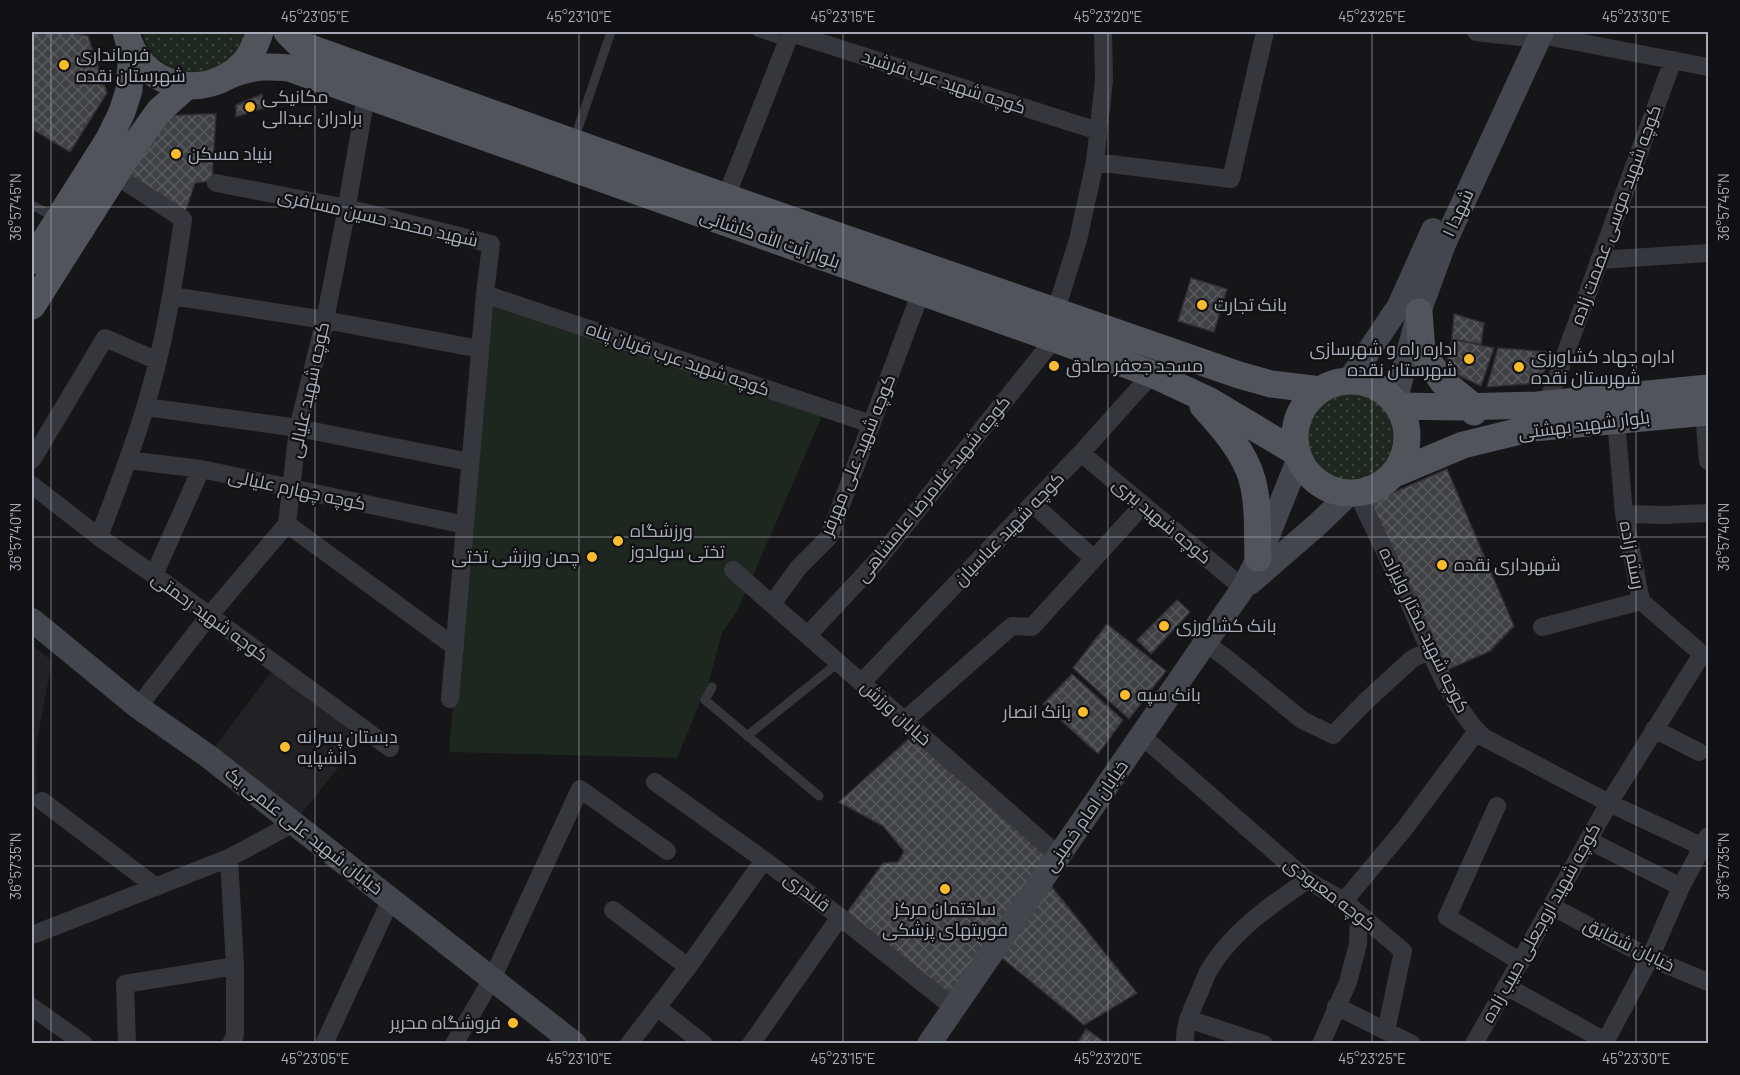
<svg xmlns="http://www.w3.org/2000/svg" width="1740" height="1075" font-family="Barlow,Cairo,sans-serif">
	<defs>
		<pattern id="grass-dots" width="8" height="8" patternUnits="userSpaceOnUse" patternTransform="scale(1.5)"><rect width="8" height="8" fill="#1d261f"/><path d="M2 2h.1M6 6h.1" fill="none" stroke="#3b433d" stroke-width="1.8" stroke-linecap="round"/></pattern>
		<pattern id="building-cross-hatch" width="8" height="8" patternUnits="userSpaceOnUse" patternTransform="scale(1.5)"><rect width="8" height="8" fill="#404145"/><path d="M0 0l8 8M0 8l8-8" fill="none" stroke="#595a5e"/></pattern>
	</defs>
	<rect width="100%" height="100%" fill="#161618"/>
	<path fill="#222225" d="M 32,645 L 52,661 L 36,747 L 37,798 L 32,811 Z
		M 273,670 L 362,738 L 294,823 L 208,756 Z"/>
	<path fill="url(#grass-dots)" d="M 142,32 L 249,32 L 236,57 L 205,73 L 187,73 L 170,67 L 155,57 L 145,42 Z
		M1305 438a46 46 0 1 1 92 0a46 46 0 1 1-92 0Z"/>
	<path fill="#1d261f" d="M 489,301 L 825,409 L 751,580 L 736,613 L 722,633 L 709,681 L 677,758 L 449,752 Z"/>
	<path fill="url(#building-cross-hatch)" stroke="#303034" stroke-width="1.5" d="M 32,32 L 68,32 L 88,36 L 107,93 L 70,152 L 32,129 Z
		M 262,94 L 264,108 L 236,117 L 236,105 Z
		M 202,114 L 216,114 L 212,181 L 195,183 L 185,213 L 126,174 L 165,116 Z
		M 1191,278 L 1227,289 L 1214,332 L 1178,321 Z
		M 1454,314 L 1484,323 L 1481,344 L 1452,339 Z
		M 1452,339 L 1494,348 L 1481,386 L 1445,369 Z
		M 1498,348 L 1552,352 L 1540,383 L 1487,387 Z
		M 1447,469 L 1514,626 L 1490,651 L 1447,670 L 1367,504 Z
		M 1177,600 L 1190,612 L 1151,654 L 1137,640 Z
		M 1107,624 L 1166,671 L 1129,719 L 1073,668 Z
		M 1072,674 L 1123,720 L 1098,754 L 1043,704 Z
		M 914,734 L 1049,855 L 953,1003 L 845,915 L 883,863 L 898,862 L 904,851 L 883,826 L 839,802 Z
		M 1048,882 L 1137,993 L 1084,1025 L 996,953 Z
		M 1086,1029 L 1107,1044 L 1077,1044 Z"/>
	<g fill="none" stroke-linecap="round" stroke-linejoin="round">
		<path stroke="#36373d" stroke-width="9" d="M 757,32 L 787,42
			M 574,140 L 611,32
			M 32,205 L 56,218
			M 712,687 L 705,700 L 819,796
			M 747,736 L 839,662"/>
		<path stroke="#36373d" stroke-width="18" d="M 1476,32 L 1521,37
			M 791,33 L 1098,131
			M 1541,35 L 1708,67
			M 1095,162 L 1231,179 L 1265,32
			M 216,183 L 347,208 L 491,244 L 485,294 L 450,699
			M 726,197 L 791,32
			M 1599,260 L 1708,253
			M 485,294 L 871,424
			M 172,296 L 325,320 L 480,349
			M 1056,310 L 1078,240 L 1095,162 L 1104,80 L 1103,32
			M 1547,404 L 1673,60
			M 146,407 L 298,428 L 470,462
			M 1704,412 L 1708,461
			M 1616,420 L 1624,514 L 1641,601 L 1702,654 L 1708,657
			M 1081,453 L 1243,588
			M 32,460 L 105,338 L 158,361
			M 128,460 L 201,469 L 465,525
			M 32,485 L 99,537 L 154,575 L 390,748
			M 1357,493 C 1376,532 1394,570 1412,609 C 1430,651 1450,705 1483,737 L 1609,803 L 1703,847
			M 1033,504 L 1094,559
			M 1624,514 L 1665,515 L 1708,513
			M 287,524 L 455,647
			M 99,537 C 115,494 132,452 145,408 C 164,346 174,283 183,219 L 115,175
			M 733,570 L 1059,856
			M 154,575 L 201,469
			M 772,604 L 799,567 L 829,537 L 921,292
			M 1542,627 L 1641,601
			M 808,635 L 876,562 L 1054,339
			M 1206,643 L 1230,661 L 1302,720 L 1333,735 L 1367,700 L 1412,659 L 1430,650
			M 862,682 L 1081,453 L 1152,374
			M 138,707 L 209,616 L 287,524 L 298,428 L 325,320 L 344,223 L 366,96
			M 905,720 L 1012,626 L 1032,627 L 1143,505
			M 1654,729 L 1699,752
			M 1142,736 L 1307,880 L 1344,901 L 1403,951 L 1386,1031
			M 655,782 L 764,860 L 840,917 L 954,1008
			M 42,801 L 156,887
			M 1497,806 L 1447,917 L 1521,962
			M 1588,840 L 1681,887
			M 1344,901 L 1405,828 L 1477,731
			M 1551,906 L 1650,958 L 1708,982
			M 613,910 L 688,967
			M 35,934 L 229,858 L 294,823
			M 1506,986 L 1605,1041
			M 1336,1006 L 1412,1044
			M 32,1007 L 84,1044
			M 657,1007 L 704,1044
			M 1188,1019 L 1264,1044
			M 127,1044 L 125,984 L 235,966 L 229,858
			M 231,1044 L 235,1035 L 235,966
			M 324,1044 L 391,899
			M 454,1044 L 492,979 L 580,789 L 667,851
			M 629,1044 L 688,967 L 764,860
			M 751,1044 L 840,917
			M 1185,1044 C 1184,1027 1190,1014 1196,1000 C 1201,990 1204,979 1209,970 C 1232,931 1270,906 1307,880
			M 1321,1044 L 1348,982 L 1358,944 L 1359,914
			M 1474,1044 L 1609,803 L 1702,654
			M 1604,1044 L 1650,958 L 1681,887 L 1708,836"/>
		<path stroke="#44464d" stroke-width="24" d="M 1348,382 L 1399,306 L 1433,230
			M 1395,402 L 1419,312 L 1444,244 L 1542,32
			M 1250,583 L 1318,524 L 1350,493
			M 32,620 L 138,707 L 208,756 L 575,1044
			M 929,1044 L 1243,588 L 1263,548 L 1299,458"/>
		<path stroke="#52545c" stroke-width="27" d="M 126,32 C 138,86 204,104 243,64 C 252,55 256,43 260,32
			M 287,32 L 299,44 L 726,197 L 1239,375 L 1271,384 L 1321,390
			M 230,75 C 254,66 264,66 289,68 L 1111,359 L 1152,374 L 1210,401 L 1297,453
			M 32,261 L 109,139 L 122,112 L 129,90 L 132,50
			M 32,306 L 131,150 L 159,111 L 187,86
			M 1419,312 L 1422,352 L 1443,382 L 1474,407 L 1474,412
			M1295 437a56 56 0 1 1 112 0a56 56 0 1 1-112 0Z
			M 1203,406 C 1222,427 1244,451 1252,479 C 1259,504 1257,532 1258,558
			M 1398,406 L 1458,407 L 1537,405 L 1708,388
			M 1394,474 L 1463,445 L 1533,428 L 1708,412"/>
	</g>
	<path fill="none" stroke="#a7acb8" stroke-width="1.5" stroke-opacity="0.45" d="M 51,32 L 51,1044M 315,32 L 315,1044M 579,32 L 579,1044M 843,32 L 843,1044M 1108,32 L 1108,1044M 1372,32 L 1372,1044M 1636,32 L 1636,1044M 32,207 L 1708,207M 32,537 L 1708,537M 32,866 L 1708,866"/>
	<g fill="#f9bc2c" stroke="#111113" stroke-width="2">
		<circle cx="64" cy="65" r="6"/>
		<circle cx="250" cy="107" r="6"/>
		<circle cx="176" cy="154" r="6"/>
		<circle cx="1202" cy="305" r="6"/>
		<circle cx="1469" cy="359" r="6"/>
		<circle cx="1054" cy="366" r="6"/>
		<circle cx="1519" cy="367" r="6"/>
		<circle cx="618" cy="541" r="6"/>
		<circle cx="592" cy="557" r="6"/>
		<circle cx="1442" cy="565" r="6"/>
		<circle cx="1164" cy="626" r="6"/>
		<circle cx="1125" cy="695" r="6"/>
		<circle cx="1083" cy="712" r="6"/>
		<circle cx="285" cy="747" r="6"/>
		<circle cx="945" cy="889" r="6"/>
		<circle cx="513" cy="1023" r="6"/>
	</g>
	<g text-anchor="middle" stroke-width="4.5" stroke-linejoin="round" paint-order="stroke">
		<g font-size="18" fill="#a7acb8" stroke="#111113" text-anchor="start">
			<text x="76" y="61">فرمانداری<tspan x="76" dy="21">شهرستان نقده</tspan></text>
			<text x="262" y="103">مکانیکی<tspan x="262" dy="21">برادران عبدالی</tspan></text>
			<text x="188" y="160">بنیاد مسکن</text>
			<text x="1214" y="311">بانک تجارت</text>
			<text x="1457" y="355" text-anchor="end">اداره راه و شهرسازی<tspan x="1457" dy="21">شهرستان نقده</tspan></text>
			<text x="1531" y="363">اداره جهاد کشاورزی<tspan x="1531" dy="21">شهرستان نقده</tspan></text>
			<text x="1066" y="372">مسجد جعفر صادق</text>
			<text x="630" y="537">ورزشگاه<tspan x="630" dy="21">تختی سولدوز</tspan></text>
			<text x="580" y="563" text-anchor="end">چمن ورزشی تختی</text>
			<text x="1454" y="571">شهرداری نقده</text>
			<text x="1176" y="632">بانک کشاورزی</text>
			<text x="1137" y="701">بانک سپه</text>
			<text x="1071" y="718" text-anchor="end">بانک انصار</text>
			<text x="297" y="743">دبستان پسرانه<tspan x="297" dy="21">دانشپایه</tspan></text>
			<text x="945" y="915" text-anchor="middle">ساختمان مرکز<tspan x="945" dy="21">فوریتهای پزشکی</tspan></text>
			<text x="501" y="1029" text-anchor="end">فروشگاه محریر</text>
		</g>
		<g font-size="18" fill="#a7acb8" stroke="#111113">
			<text transform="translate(944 82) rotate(18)" y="6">کوچه شهید عرب فرشید</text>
			<text transform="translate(1458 213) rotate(-65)" y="6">شهدا ۱</text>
			<text transform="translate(1616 215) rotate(-70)" y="6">کوچه شهید موسی عصمت زاده</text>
			<text transform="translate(378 218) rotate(13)" y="6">شهید محمد حسین مسافری</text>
			<text transform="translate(770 239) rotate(19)" y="6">بلوار آیت الله کاشانی</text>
			<text transform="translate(678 359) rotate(19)" y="6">کوچه شهید عرب قربان پناه</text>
			<text transform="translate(309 390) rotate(-78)" y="6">کوچه شهید علیالی</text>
			<text transform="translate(1584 425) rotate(-7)" y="6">بلوار شهید بهشتی</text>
			<text transform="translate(858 455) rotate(-68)" y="6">کوچه شهید علی مهرفر</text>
			<text transform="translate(933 489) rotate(-51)" y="6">کوچه شهید غلامرضا علمشاهی</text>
			<text transform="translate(297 490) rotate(12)" y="6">کوچه چهارم علیالی</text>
			<text transform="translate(1162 521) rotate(40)" y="6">کوچه شهید ببری</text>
			<text transform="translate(1009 529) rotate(-46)" y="6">کوچه شهید عباسیان</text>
			<text transform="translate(1632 555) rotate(79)" y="6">رستم زاده</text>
			<text transform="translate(210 617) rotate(36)" y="6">کوچه شهید رحمتی</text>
			<text transform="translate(1424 630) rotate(64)" y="6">کوچه شهید مختار ولیزاده</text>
			<text transform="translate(896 713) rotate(42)" y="6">خیابان ورزش</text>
			<text transform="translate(1086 816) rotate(-55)" y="6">خیابان امام خمینی</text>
			<text transform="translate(304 831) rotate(38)" y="6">خیابان شهید علی علمی یک</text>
			<text transform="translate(807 892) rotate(37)" y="6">قلندری</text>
			<text transform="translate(1330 894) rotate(37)" y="6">کوچه معبودی</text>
			<text transform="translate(1541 923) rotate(-61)" y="6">کوچه شهید اروجعلی حبیب زاده</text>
			<text transform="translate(1629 945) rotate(26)" y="6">خیابان شقایق</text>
		</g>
	</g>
	<rect width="1740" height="1075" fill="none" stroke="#111113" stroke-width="66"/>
	<rect x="33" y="33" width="1674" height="1009" fill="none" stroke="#a7acb8" stroke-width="2"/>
	<g font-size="15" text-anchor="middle" fill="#a7acb8">
		<text x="315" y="22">45°23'05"E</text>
		<text x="579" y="22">45°23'10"E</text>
		<text x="843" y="22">45°23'15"E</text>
		<text x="1108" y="22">45°23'20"E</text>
		<text x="1372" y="22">45°23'25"E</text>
		<text x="1636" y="22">45°23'30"E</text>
		<text transform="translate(16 207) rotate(-90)" y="5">36°57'45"N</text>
		<text transform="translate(1724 207) rotate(-90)" y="5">36°57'45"N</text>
		<text transform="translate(16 537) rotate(-90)" y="5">36°57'40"N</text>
		<text transform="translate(1724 537) rotate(-90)" y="5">36°57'40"N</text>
		<text transform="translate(16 866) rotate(-90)" y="5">36°57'35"N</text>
		<text transform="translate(1724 866) rotate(-90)" y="5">36°57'35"N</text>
		<text x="315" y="1064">45°23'05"E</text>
		<text x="579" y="1064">45°23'10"E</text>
		<text x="843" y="1064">45°23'15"E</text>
		<text x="1108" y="1064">45°23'20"E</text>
		<text x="1372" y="1064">45°23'25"E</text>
		<text x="1636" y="1064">45°23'30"E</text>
	</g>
</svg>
